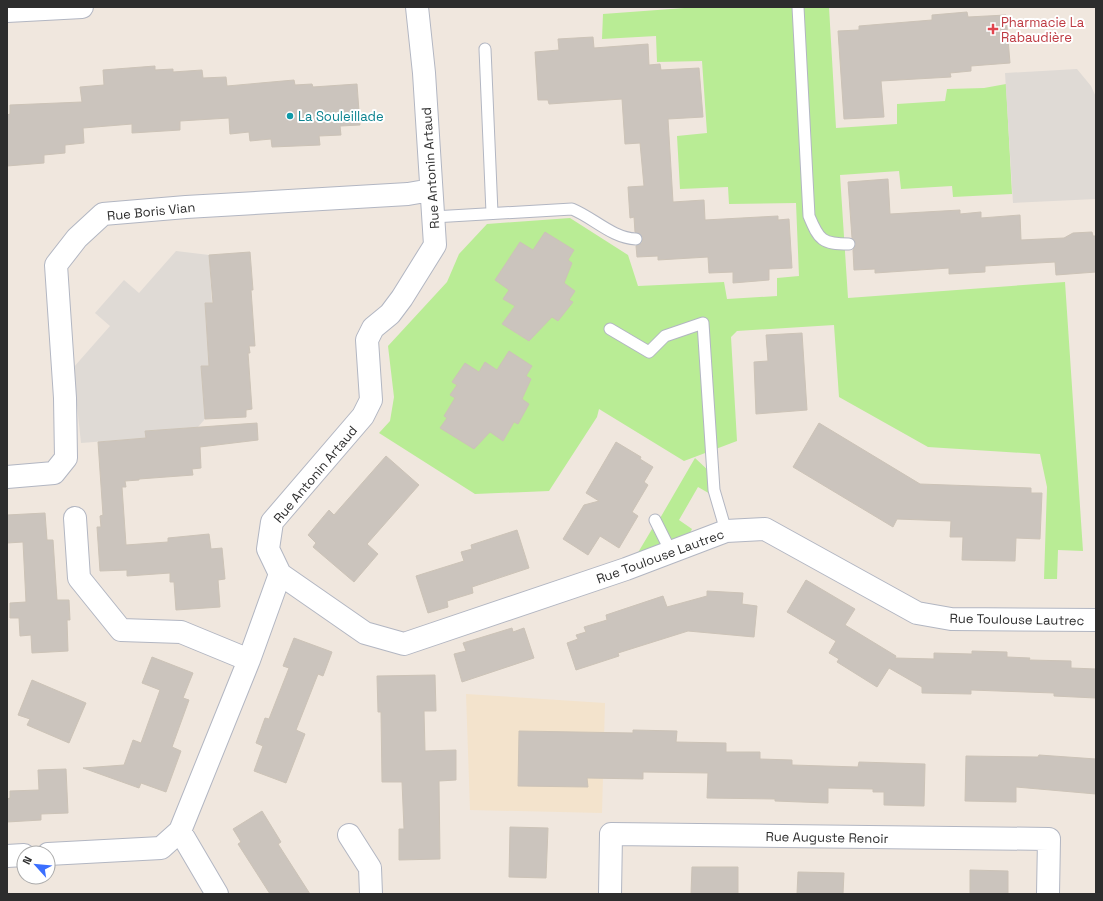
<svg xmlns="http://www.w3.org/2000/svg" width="1103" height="901" font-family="'Space Grotesk',sans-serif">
	<rect width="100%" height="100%" fill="#f0e7de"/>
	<path fill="#f3e3cc" d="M 466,694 L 605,703 L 602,813 L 470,810 Z"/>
	<path fill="#b9ec95" d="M 698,7 L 829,7 L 836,128 L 897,124 L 897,104 L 945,101 L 947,89 L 984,88 L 1006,84 L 1012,194 L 953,197 L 952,186 L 901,189 L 899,171 L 840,175 L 848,298 L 1065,282 L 1083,551 L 1058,550 L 1057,579 L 1044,579 L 1047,487 L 1040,454 L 928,447 L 839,397 L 834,325 L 737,331 L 731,337 L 737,441 L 684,461 L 599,409 L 597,417 L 549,491 L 475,494 L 379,433 L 390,421 L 394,397 L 388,346 L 447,282 L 459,254 L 487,224 L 570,218 L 628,255 L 638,286 L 724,282 L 727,299 L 777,296 L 777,278 L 799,276 L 796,203 L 729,204 L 728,187 L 680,189 L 677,136 L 707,133 L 702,61 L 657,62 L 656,36 L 602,39 L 603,14 Z
		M 695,458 L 710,472 L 712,495 L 698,487 L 679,520 L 692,529 L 685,543 L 673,549 L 659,520 Z
		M 655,524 L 668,551 L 630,566 Z"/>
	<path fill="#dfdad5" d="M 1077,69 L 1091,86 L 1096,97 L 1096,199 L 1013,203 L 1005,73 Z
		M 176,251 L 209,255 L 212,303 L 205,304 L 209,366 L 201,367 L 205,419 L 198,427 L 145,431 L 146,438 L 81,443 L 73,368 L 110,326 L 95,313 L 124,280 L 139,293 Z"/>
	<path fill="#cbc4bd" stroke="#ccc3b7" d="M 967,12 L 968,17 L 1006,15 L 1010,63 L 971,66 L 971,71 L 950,73 L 951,77 L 881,81 L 884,117 L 844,119 L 838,31 L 859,30 L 859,26 L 932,20 L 932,15 Z
		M 593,37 L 594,48 L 648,44 L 649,65 L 660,64 L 661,70 L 699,68 L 703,117 L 668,119 L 673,202 L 704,200 L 705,220 L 778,216 L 778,220 L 789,219 L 792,268 L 769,269 L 769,280 L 733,283 L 733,272 L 709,273 L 708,257 L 658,260 L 658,256 L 637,257 L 636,246 L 642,243 L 643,237 L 635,232 L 634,217 L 630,218 L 628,187 L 644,186 L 640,143 L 625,144 L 622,99 L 549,104 L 548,100 L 538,100 L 535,52 L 559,50 L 558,39 Z
		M 155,66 L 155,70 L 173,69 L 173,72 L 202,70 L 203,78 L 226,77 L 227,86 L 294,80 L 295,85 L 312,84 L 313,87 L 357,84 L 360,125 L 340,126 L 341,135 L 319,136 L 320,145 L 272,147 L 271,139 L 250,141 L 249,132 L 230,134 L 229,118 L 180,121 L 180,130 L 132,133 L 132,124 L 83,128 L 84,143 L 65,145 L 65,153 L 44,155 L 44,163 L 7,166 L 7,115 L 10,114 L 10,105 L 82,102 L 80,87 L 104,85 L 103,70 Z
		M 888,179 L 890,214 L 960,210 L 960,214 L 981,212 L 981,218 L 1020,215 L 1021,240 L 1064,238 L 1073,233 L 1092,232 L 1093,236 L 1096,236 L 1096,272 L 1056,275 L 1055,262 L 985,266 L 985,272 L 949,274 L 949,268 L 875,273 L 875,269 L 854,270 L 853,250 L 856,244 L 852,238 L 848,182 Z
		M 545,232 L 574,250 L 568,260 L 572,263 L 564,283 L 575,291 L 569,300 L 573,302 L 558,321 L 552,317 L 529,341 L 502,324 L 515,306 L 503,299 L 509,290 L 495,280 L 520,242 L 533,250 Z
		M 250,252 L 253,290 L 251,290 L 255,346 L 249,346 L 250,353 L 248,353 L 252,409 L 246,410 L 246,417 L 205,419 L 201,366 L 209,366 L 205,303 L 213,303 L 209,255 Z
		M 802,333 L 807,410 L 756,414 L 754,362 L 768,361 L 766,335 Z
		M 509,351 L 532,366 L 526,376 L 531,379 L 522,399 L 529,404 L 518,424 L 514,422 L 503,441 L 490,432 L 474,449 L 440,428 L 447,418 L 444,416 L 455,398 L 450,395 L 457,385 L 452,382 L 465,363 L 479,372 L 485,362 L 497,370 Z
		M 257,423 L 258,440 L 200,447 L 201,468 L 192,469 L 193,475 L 139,479 L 139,480 L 125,481 L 126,487 L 122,487 L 126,545 L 168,542 L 168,538 L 209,534 L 211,549 L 222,548 L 225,579 L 218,580 L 220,607 L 176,610 L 174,582 L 170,582 L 170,573 L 127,576 L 127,570 L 100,571 L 97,527 L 101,527 L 100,516 L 103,515 L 98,442 L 146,438 L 145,431 Z
		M 819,423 L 920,484 L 1031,488 L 1031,493 L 1042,493 L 1040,539 L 1016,538 L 1015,561 L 962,560 L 963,537 L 950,537 L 951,521 L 897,519 L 893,527 L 793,467 Z
		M 616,442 L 641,457 L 640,459 L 653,467 L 644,482 L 648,485 L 632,512 L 638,516 L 619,548 L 600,536 L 588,555 L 563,539 L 584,505 L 599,501 L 586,493 Z
		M 386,456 L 419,485 L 367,544 L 378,554 L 354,582 L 313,547 L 316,543 L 308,535 L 329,510 L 334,515 Z
		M 45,513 L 47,540 L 53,540 L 57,600 L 69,600 L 70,620 L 67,620 L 68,651 L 32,653 L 31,635 L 20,636 L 19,618 L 10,618 L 10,603 L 26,602 L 23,542 L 7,543 L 7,515 Z
		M 517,530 L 529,568 L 472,587 L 473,593 L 447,601 L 448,607 L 428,613 L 416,576 L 464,561 L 461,552 L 472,549 L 471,545 Z
		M 806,580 L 855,609 L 845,625 L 896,656 L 895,658 L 934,659 L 934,653 L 972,654 L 972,651 L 1007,652 L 1007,657 L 1030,658 L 1029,660 L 1071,661 L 1071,668 L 1096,669 L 1096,698 L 1054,696 L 1054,693 L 971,690 L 971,694 L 922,693 L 922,687 L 889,668 L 877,687 L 837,662 L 839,659 L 829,653 L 836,641 L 787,612 Z
		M 707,591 L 743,593 L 742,604 L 757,606 L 754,637 L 688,631 L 618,653 L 619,656 L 576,670 L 567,643 L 578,639 L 576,635 L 586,632 L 584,627 L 607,620 L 606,615 L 663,596 L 667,607 L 707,596 Z
		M 512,628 L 513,632 L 524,628 L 534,658 L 462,682 L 454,654 L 466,651 L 463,643 Z
		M 294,638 L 332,652 L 323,676 L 318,674 L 296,730 L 305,734 L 286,783 L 254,771 L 263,746 L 256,743 L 265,718 L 269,719 L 289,668 L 283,666 Z
		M 152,657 L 193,673 L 183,698 L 189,700 L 172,747 L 181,751 L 166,792 L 141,783 L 139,788 L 83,768 L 124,765 L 133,740 L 141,743 L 160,690 L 142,683 Z
		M 435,675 L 436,711 L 424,711 L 425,751 L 456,750 L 456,780 L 439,781 L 440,859 L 399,860 L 399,829 L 404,829 L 402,782 L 382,782 L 381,712 L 378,712 L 377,676 Z
		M 32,680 L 86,703 L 69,743 L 27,725 L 30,719 L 18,715 Z
		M 633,730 L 677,731 L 676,742 L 726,743 L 726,752 L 760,752 L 760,759 L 792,760 L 792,765 L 858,767 L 859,762 L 925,764 L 924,806 L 884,805 L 884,792 L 873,792 L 873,789 L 828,788 L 828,803 L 775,801 L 775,799 L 707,798 L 708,773 L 643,772 L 643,779 L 587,778 L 588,787 L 518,786 L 519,731 L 633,733 Z
		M 1039,755 L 1096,759 L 1096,794 L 1016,787 L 1016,802 L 965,801 L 966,756 L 1038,757 Z
		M 66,769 L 68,813 L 41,814 L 41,820 L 7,822 L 7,799 L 10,798 L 10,791 L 39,790 L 38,770 Z
		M 262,811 L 281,842 L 278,844 L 310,894 L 270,894 L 238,844 L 241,842 L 233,829 Z
		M 510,827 L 548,828 L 546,878 L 509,877 Z
		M 692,867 L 738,867 L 738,894 L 691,894 Z
		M 970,870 L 1008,871 L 1008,894 L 970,894 Z
		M 798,872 L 844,873 L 843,894 L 797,894 Z"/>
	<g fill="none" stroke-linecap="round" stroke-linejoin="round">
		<defs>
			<path id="service" d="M 798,7 L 809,216 C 819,240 822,244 849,244
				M 485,49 L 492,213
				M 433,217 L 572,209 C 594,218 612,238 636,239
				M 610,329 L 649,352 L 665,336 L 703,323 L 714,490 L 726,531
				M 655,520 L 671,552"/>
			<path id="minor" d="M 7,477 L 54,473 L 66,458 L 65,398 L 56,265 L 77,238 L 103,214 L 186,207 L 408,194 L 431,190
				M 75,518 L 79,578 L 121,630 L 181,632 L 249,660
				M 280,574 L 365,633 L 404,644 L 626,569 L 726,531 L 765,529 L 917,613 L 951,619 L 1096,620
				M 180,831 L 217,894
				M 349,835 L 370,868 L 371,894
				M 48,854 L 161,848 L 180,831 L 249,660 L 280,574 L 268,549 L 272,522 L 363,416 L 371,400 L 367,340 L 373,328 L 390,314 L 402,298 L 435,245 L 424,73 L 417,7
				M 7,856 L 24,855
				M 610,894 L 611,834 L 1049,839 L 1048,894"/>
			<path id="tertiary" d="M 7,11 L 82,7"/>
		</defs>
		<use href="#service" stroke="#b2b6c2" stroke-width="13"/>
		<use href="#minor" stroke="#b2b6c2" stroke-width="24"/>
		<use href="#tertiary" stroke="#b2b6c2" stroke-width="24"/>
		<use href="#service" stroke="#fff" stroke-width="11"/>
		<use href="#minor" stroke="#fff" stroke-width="22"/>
		<use href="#tertiary" stroke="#fff" stroke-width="22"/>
	</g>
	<path fill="#e0444e" stroke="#fff" stroke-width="1.5" d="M991 23h4v4h4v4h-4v4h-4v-4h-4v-4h4z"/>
	<circle fill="#0f9aa8" stroke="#fff" stroke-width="1.5" cx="290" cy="116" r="4"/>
	<g text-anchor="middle" stroke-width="4" stroke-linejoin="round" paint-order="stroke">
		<g font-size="13" fill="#be3a42" stroke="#fff" text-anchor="start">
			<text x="1001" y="27">Pharmacie La<tspan x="1001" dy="15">Rabaudière</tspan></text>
		</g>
		<g font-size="13" fill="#0d838f" stroke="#fff" text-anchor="start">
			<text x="298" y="121">La Souleillade</text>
		</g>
		<g font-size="13" fill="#2d2d2d" stroke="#fff">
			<text transform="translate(430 168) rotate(-94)" y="5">Rue Antonin Artaud</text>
			<text transform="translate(151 211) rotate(-6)" y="5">Rue Boris Vian</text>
			<text transform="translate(315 474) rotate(-50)" y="5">Rue Antonin Artaud</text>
			<text transform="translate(660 556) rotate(-20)" y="5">Rue Toulouse Lautrec</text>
			<text transform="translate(1017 619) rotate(1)" y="5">Rue Toulouse Lautrec</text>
			<text transform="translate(827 837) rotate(1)" y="5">Rue Auguste Renoir</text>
		</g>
	</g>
	<rect width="1103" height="901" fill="none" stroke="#2d2d2d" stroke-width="16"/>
	<g transform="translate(36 865) rotate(297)"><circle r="19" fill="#ffffff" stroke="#ababab"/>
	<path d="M0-3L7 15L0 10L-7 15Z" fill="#3b6fff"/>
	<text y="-6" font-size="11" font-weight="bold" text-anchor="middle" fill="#2d2d2d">N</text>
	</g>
</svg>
